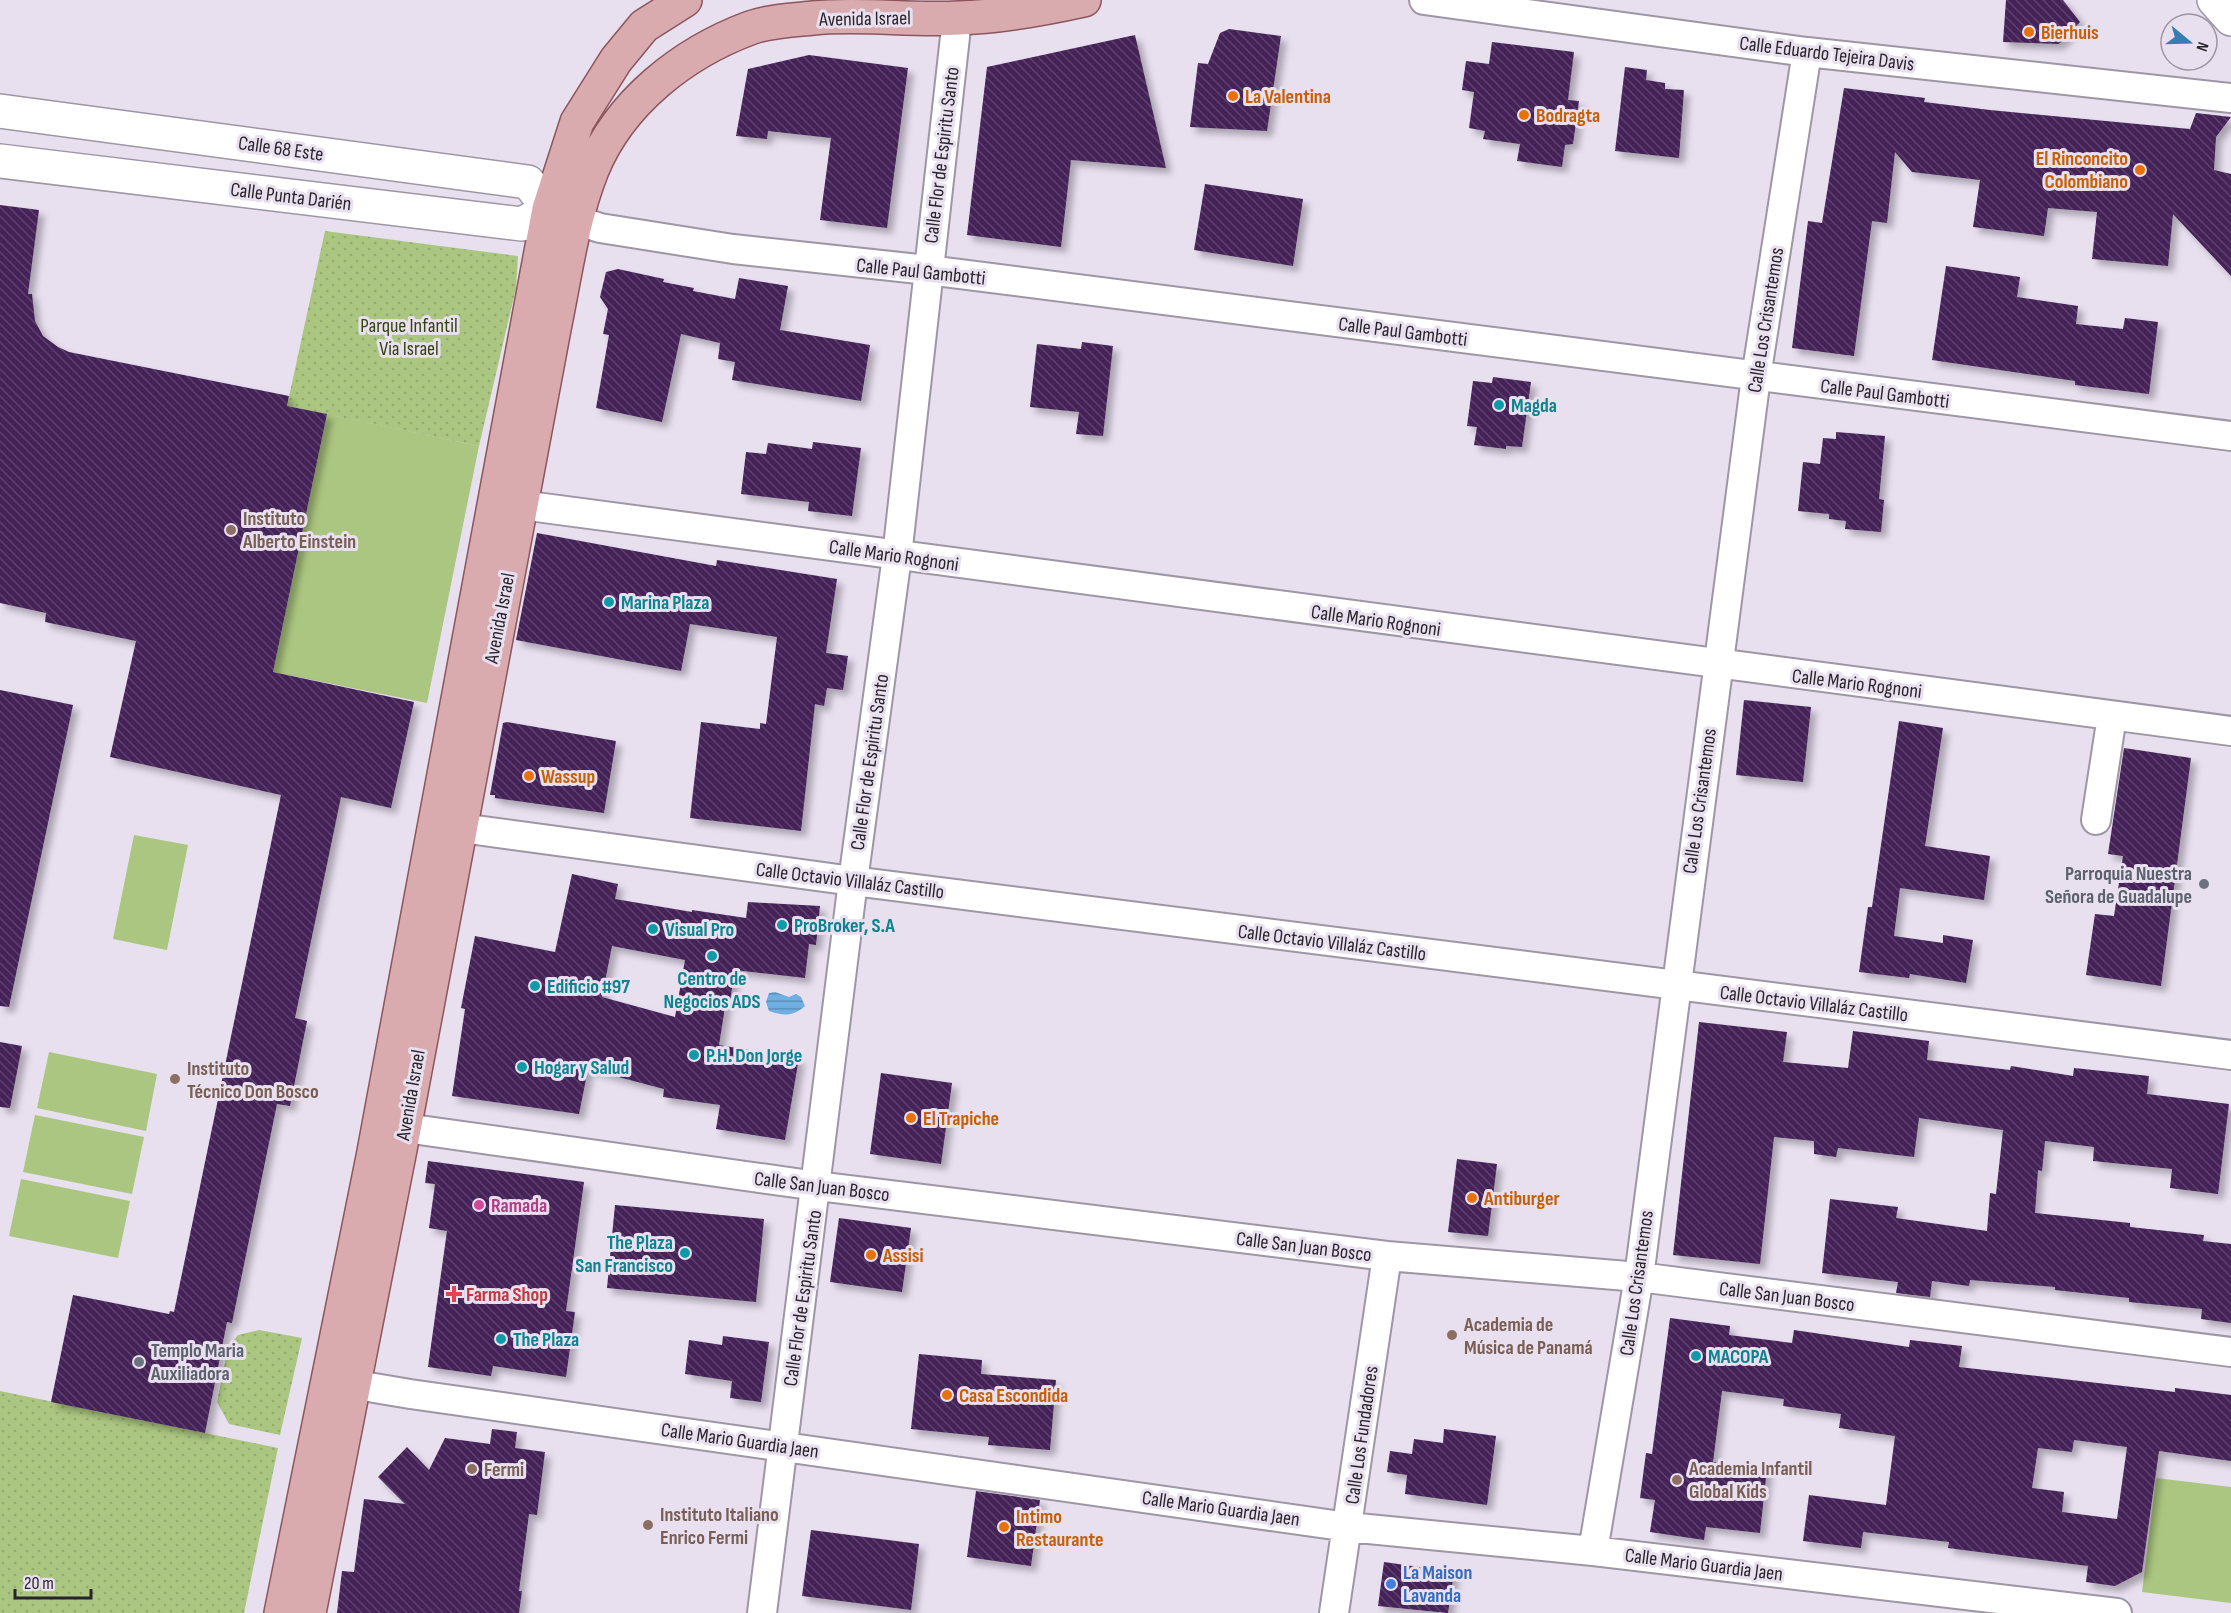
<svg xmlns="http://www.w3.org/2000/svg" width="2231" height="1613" font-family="'Sofia Sans Condensed',sans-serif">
	<defs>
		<pattern id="park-dots" width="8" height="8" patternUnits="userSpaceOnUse" patternTransform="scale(1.5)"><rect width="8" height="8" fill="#abc680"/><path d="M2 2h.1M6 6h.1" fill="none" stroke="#93aa6f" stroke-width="1.8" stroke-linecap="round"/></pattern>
		<pattern id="water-rules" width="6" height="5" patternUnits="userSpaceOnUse" patternTransform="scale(1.5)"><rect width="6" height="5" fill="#6fafe2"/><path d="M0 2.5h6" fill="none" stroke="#5b8eb7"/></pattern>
		<pattern id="building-back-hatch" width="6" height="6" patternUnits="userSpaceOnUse" patternTransform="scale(1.5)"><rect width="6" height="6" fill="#442258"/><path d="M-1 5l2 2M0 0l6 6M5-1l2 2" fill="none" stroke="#5c416d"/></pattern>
		<filter id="shadow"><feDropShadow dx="5.5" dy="5.5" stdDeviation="3" flood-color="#0004"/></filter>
	</defs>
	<rect width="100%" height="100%" fill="#e8dfef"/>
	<path fill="#abc680" d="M 327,414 L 479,446 L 427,703 L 273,672 Z
		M 134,835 L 188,845 L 167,950 L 113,939 Z
		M 49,1052 L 157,1074 L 146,1131 L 37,1108 Z
		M 35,1115 L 144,1137 L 132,1194 L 23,1172 Z
		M 21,1179 L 130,1201 L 118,1258 L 9,1236 Z
		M 2156,1478 L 2231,1487 L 2231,1603 L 2142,1592 Z"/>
	<path fill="url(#park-dots)" d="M 325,231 L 518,256 L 516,288 L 479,446 L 287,406 Z
		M 259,1330 L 302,1338 L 280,1435 L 229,1424 L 217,1402 L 228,1347 L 238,1335 Z
		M 0,1391 L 278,1448 L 244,1613 L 0,1613 Z"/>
	<path fill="url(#water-rules)" d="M 775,992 L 789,997 L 796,994 L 801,997 L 805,1006 C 792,1017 784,1016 769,1011 L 766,1002 L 769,993 Z"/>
	<path fill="url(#building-back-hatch)" fill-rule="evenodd" filter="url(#shadow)" d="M 2006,0 L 2063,0 L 2080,22 L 2059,44 L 2003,42 Z
		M 1229,29 L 1281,36 L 1267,131 L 1190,127 L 1198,63 L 1208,64 L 1220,33 Z
		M 1135,35 L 1166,168 L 1071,160 L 1061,247 L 967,235 L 987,67 Z
		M 1492,42 L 1574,52 L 1568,100 L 1579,101 L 1573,144 L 1565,145 L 1562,167 L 1517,161 L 1520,144 L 1483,139 L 1485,131 L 1469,128 L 1474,92 L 1462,90 L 1466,61 L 1489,64 Z
		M 809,55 L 908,68 L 887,228 L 820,220 L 831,138 L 768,131 L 767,139 L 736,136 L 748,69 Z
		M 1625,67 L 1647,70 L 1646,80 L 1665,83 L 1665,89 L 1684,90 L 1679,158 L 1615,151 Z
		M 1844,88 L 1925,98 L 1924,102 L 1990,110 L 2190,129 L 2196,113 L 2231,117 L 2216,137 L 2214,170 L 2231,174 L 2231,276 L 2173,214 L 2168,266 L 2092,259 L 2097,212 L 2048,208 L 2044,236 L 1973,227 L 1980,180 L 1912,172 L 1895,152 L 1887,223 L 1872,221 L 1854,356 L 1792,348 L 1808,221 L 1822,223 Z
		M 1205,184 L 1303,199 L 1293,266 L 1194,250 Z
		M 0,205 L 39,210 L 28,294 L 32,294 L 35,321 L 43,336 L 58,347 L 69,352 L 289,396 L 287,406 L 327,414 L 273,672 L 414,702 L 391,808 L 341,797 L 295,1018 L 307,1021 L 290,1106 L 277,1104 L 232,1323 L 227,1322 L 205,1433 L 51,1402 L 73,1295 L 169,1314 L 170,1311 L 174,1312 L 281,795 L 110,757 L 136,641 L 45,622 L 46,613 L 0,603 Z
		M 1946,266 L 2020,277 L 2017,297 L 2078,306 L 2076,324 L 2123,329 L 2125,318 L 2158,322 L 2149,394 L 2075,385 L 2075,381 L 1932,360 Z
		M 618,269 L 664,279 L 663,282 L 694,288 L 693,291 L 735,299 L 739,278 L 788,286 L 780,330 L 870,345 L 861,401 L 732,380 L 735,362 L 718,359 L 720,343 L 681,334 L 662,422 L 596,408 L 609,335 L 603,334 L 608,309 L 600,297 L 606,272 Z
		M 1082,342 L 1113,346 L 1103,436 L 1076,434 L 1079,412 L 1030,407 L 1037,344 L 1081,349 Z
		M 1493,377 L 1531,382 L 1522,447 L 1506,446 L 1506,449 L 1474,445 L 1477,427 L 1467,426 L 1473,381 L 1492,383 Z
		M 1836,432 L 1885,436 L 1879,499 L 1884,500 L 1881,532 L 1845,529 L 1846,521 L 1829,519 L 1829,514 L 1798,511 L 1803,462 L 1820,464 L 1823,438 L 1836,439 Z
		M 813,442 L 861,448 L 852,516 L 808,511 L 809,502 L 741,494 L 746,452 L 766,454 L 768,443 L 812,449 Z
		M 537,533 L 716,566 L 717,560 L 837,579 L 826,653 L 848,656 L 843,690 L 827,688 L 824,706 L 815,704 L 801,831 L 690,818 L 701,722 L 760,729 L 760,723 L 766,724 L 777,637 L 690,624 L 681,671 L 516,640 Z
		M 0,690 L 73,705 L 9,1007 L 0,1006 Z
		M 1744,700 L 1811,707 L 1803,782 L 1736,775 Z
		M 1899,721 L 1943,728 L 1925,846 L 1990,856 L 1984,900 L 1900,888 L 1894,936 L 1943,943 L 1943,935 L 1973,940 L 1966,983 L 1910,974 L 1909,978 L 1859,972 L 1868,907 L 1872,907 Z
		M 507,722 L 616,741 L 604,813 L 495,798 L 495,795 L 490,795 L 503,723 Z
		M 2124,748 L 2191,758 L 2161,986 L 2086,975 L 2095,914 L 2114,916 L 2123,856 L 2108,854 Z
		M 572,874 L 618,884 L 615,899 L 692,912 L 692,910 L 746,918 L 748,902 L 820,906 L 816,945 L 809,944 L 805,978 L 735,970 L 730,1001 L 726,1001 L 719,1045 L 799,1058 L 785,1140 L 716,1129 L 720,1105 L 663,1097 L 664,1089 L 588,1069 L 579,1114 L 452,1096 L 465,1009 L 461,1008 L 475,936 L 555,952 ZM 612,946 L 685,960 L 675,1017 L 602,997 Z
		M 1699,1022 L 1787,1032 L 1783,1062 L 1848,1068 L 1853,1031 L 1929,1041 L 1927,1060 L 2010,1070 L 2011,1066 L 2073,1076 L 2074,1068 L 2149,1076 L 2147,1094 L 2229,1104 L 2218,1194 L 2170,1188 L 2172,1169 L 2093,1161 L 2094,1147 L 2045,1141 L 2042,1171 L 2038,1170 L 2035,1213 L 2130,1223 L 2130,1227 L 2204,1235 L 2203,1241 L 2231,1244 L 2231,1323 L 2201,1319 L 2202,1309 L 2129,1302 L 2129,1298 L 2055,1290 L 2055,1287 L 1970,1280 L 1969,1286 L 1932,1281 L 1930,1297 L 1896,1293 L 1898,1282 L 1822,1273 L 1830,1199 L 1898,1207 L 1896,1218 L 1987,1231 L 1990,1193 L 1996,1194 L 2003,1130 L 1919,1118 L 1914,1157 L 1838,1148 L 1836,1157 L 1814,1154 L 1814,1141 L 1774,1137 L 1760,1264 L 1673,1255 Z
		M 0,1042 L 22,1046 L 10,1108 L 0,1107 Z
		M 881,1073 L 952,1083 L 941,1164 L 870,1154 Z
		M 1457,1159 L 1497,1164 L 1488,1236 L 1448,1232 Z
		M 428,1161 L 584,1182 L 566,1311 L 575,1312 L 566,1377 L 493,1366 L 491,1376 L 428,1367 L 447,1231 L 429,1228 L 435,1184 L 425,1183 Z
		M 615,1205 L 764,1219 L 756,1302 L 607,1288 Z
		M 839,1218 L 911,1228 L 902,1292 L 830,1282 Z
		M 1670,1318 L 1730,1326 L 1729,1335 L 1792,1343 L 1794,1330 L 1909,1347 L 1910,1340 L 1962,1346 L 1959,1367 L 2175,1392 L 2175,1388 L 2231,1395 L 2231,1461 L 2159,1451 L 2142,1572 L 2115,1586 L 2086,1582 L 2088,1566 L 1948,1548 L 1949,1542 L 1863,1532 L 1861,1548 L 1803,1541 L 1809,1495 L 1886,1505 L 1895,1436 L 1839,1428 L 1841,1414 L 1783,1406 L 1784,1399 L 1722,1391 L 1713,1462 L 1767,1468 L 1760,1533 L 1706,1527 L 1704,1540 L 1650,1532 L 1655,1500 L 1640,1498 L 1646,1453 L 1652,1454 ZM 2074,1440 L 2127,1447 L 2117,1519 L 2062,1512 L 2064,1492 L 2032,1488 L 2038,1448 L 2072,1452 Z
		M 723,1336 L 769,1342 L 761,1402 L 730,1398 L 732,1381 L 685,1374 L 689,1340 L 722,1345 Z
		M 919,1354 L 982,1360 L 981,1374 L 1056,1380 L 1050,1450 L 988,1445 L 989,1437 L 911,1429 Z
		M 492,1429 L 517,1432 L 515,1448 L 545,1452 L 537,1515 L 529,1514 L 519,1591 L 522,1591 L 519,1613 L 337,1613 L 342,1571 L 354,1572 L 364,1499 L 405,1504 L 378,1477 L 407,1447 L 429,1470 L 445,1438 L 490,1444 Z
		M 1444,1429 L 1496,1436 L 1487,1505 L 1405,1494 L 1407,1475 L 1387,1472 L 1390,1451 L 1412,1454 L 1414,1439 L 1443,1443 Z
		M 976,1491 L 1040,1500 L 1031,1566 L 967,1557 Z
		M 811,1530 L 919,1544 L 911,1610 L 802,1596 Z
		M 1384,1562 L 1454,1572 L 1448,1613 L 1378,1606 Z"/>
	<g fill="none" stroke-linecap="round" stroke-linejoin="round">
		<defs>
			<path id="minor" d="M 1424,0 L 1807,52 L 2231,98
				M 576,220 L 600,228 L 733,249 L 928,270 L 2231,436
				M 521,505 L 2231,731
				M 2096,820 L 2112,716
				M 439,825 L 853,881 L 2231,1055
				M 384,1125 L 817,1186 L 1387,1256 L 1639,1277 L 2231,1352
				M 333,1381 L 410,1394 L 1348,1527 L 1593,1551 L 2117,1613
				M 1593,1551 L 1639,1277 L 1756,377 L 1807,52
				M 762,1613 L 853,881 L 897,556 L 957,19
				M 1334,1613 L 1387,1256"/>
			<path id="tertiary" d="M 0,111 L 528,182 L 549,209
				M 0,161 L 522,224 L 549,209 L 571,218"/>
			<path id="secondary" d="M 2214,0 L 2231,19"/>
			<path id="primary" d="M 281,1613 L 373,1157 L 549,209 L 577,122 L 616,60 L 644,26 L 685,0
				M 309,1613 L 404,1129 L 554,329 C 565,276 572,220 592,170 C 620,102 683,53 750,28 C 769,21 794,20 813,18 C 862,13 910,21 959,18 C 1001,17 1043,9 1084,0"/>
		</defs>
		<use href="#minor" stroke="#9e96a4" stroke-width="32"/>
		<use href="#tertiary" stroke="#9e96a4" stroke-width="36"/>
		<use href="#secondary" stroke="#9e96a4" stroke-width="36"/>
		<use href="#primary" stroke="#8b565d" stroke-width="36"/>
		<use href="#minor" stroke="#fff" stroke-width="28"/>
		<use href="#tertiary" stroke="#fff" stroke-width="33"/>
		<use href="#secondary" stroke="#fff" stroke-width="33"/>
		<use href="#primary" stroke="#d9aaae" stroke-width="33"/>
	</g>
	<g fill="#e8710a" stroke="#e8dfef" stroke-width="2">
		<circle cx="2029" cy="32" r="6"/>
		<circle cx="1233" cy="96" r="6"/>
		<circle cx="1524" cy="115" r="6"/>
		<circle cx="2140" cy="170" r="6"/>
		<circle cx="529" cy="776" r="6"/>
		<circle cx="911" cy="1118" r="6"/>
		<circle cx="1472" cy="1198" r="6"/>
		<circle cx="871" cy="1255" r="6"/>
		<circle cx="947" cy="1395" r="6"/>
		<circle cx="1004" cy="1527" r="6"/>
	</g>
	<g fill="#0f9aa8" stroke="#e8dfef" stroke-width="2">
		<circle cx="1499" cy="405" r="6"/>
		<circle cx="609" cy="602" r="6"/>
		<circle cx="782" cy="925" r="6"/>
		<circle cx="653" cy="929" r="6"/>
		<circle cx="712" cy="956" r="6"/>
		<circle cx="535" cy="986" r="6"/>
		<circle cx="694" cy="1055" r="6"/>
		<circle cx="522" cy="1067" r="6"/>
		<circle cx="685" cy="1253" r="6"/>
		<circle cx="501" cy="1339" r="6"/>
		<circle cx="1696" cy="1356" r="6"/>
	</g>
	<g fill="#8d6e63" stroke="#e8dfef" stroke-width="2">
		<circle cx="231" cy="530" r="6"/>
		<circle cx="175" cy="1079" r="6"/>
		<circle cx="1452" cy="1335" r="6"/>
		<circle cx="472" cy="1469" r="6"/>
		<circle cx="1677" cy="1480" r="6"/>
		<circle cx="648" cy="1525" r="6"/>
	</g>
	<g fill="#6b7280" stroke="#e8dfef" stroke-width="2">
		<circle cx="2204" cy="884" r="6"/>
		<circle cx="139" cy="1362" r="6"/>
	</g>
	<circle fill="#d1479c" stroke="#e8dfef" stroke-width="2" cx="479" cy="1205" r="6"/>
	<path fill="#e0444e" stroke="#e8dfef" stroke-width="2" d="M451 1285h6v6h6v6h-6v6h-6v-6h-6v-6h6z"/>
	<circle fill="#3f7fe0" stroke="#e8dfef" stroke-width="2" cx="1391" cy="1584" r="6"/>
	<g text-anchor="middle" stroke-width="6" stroke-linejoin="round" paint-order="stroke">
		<g font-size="20" fill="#28252a" stroke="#e8dfef">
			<text transform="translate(865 18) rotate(-1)" y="7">Avenida Israel</text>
			<text transform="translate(1827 53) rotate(7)" y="7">Calle Eduardo Tejeira Davis</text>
			<text transform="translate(281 148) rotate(8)" y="7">Calle 68 Este</text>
			<text transform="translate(941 155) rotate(-83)" y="7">Calle Flor de Espiritu Santo</text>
			<text transform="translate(291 196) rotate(7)" y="7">Calle Punta Darién</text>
			<text transform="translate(921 271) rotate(6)" y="7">Calle Paul Gambotti</text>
			<text transform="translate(1765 320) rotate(-81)" y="7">Calle Los Crisantemos</text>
			<text transform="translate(1403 331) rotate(7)" y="7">Calle Paul Gambotti</text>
			<text transform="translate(1885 393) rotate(7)" y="7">Calle Paul Gambotti</text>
			<text transform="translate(894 555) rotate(8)" y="7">Calle Mario Rognoni</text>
			<text transform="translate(499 618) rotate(-79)" y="7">Avenida Israel</text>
			<text transform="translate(1376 620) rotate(8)" y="7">Calle Mario Rognoni</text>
			<text transform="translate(1857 683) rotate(7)" y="7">Calle Mario Rognoni</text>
			<text transform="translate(869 762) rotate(-82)" y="7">Calle Flor de Espiritu Santo</text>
			<text transform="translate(1699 801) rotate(-82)" y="7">Calle Los Crisantemos</text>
			<text transform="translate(850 880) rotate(7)" y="7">Calle Octavio Villaláz Castillo</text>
			<text transform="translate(1332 942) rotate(7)" y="7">Calle Octavio Villaláz Castillo</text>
			<text transform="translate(1814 1003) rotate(7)" y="7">Calle Octavio Villaláz Castillo</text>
			<text transform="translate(410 1095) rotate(-80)" y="7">Avenida Israel</text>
			<text transform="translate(822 1186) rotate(7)" y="7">Calle San Juan Bosco</text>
			<text transform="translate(1304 1246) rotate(7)" y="7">Calle San Juan Bosco</text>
			<text transform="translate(1636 1283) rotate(-82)" y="7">Calle Los Crisantemos</text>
			<text transform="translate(1787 1296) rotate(7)" y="7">Calle San Juan Bosco</text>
			<text transform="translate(802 1298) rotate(-82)" y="7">Calle Flor de Espiritu Santo</text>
			<text transform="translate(1361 1435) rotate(-82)" y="7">Calle Los Fundadores</text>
			<text transform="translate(740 1440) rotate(8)" y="7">Calle Mario Guardia Jaen</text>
			<text transform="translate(1221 1508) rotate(8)" y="7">Calle Mario Guardia Jaen</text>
			<text transform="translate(1704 1564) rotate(7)" y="7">Calle Mario Guardia Jaen</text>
		</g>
		<g font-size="20" font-weight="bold" fill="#c56008" stroke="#e8dfef" text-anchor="start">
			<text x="2041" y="39">Bierhuis</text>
			<text x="1245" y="103">La Valentina</text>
			<text x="1536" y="122">Bodragta</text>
			<text x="2128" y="165" text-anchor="end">El Rinconcito<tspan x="2128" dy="23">Colombiano</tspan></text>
			<text x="541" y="783">Wassup</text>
			<text x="923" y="1125">El Trapiche</text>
			<text x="1484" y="1205">Antiburger</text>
			<text x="883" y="1262">Assisi</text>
			<text x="959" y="1402">Casa Escondida</text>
			<text x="1016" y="1523">Intimo<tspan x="1016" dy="23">Restaurante</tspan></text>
		</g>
		<g font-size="20" fill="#32430f" stroke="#e8dfef">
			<text x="409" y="332">Parque Infantil<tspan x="409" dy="23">Via Israel</tspan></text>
		</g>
		<g font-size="20" font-weight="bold" fill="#0d838f" stroke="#e8dfef" text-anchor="start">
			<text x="1511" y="412">Magda</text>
			<text x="621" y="609">Marina Plaza</text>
			<text x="794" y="932">ProBroker, S.A</text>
			<text x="665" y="936">Visual Pro</text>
			<text x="712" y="985" text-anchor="middle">Centro de<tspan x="712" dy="23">Negocios ADS</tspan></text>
			<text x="547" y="993">Edificio #97</text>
			<text x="706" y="1062">P.H. Don Jorge</text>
			<text x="534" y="1074">Hogar y Salud</text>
			<text x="673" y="1249" text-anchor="end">The Plaza<tspan x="673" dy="23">San Francisco</tspan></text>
			<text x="513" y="1346">The Plaza</text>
			<text x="1708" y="1363">MACOPA</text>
		</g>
		<g font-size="20" font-weight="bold" fill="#785e54" stroke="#e8dfef" text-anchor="start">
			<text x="243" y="525">Instituto<tspan x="243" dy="23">Alberto Einstein</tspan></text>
			<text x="187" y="1075">Instituto<tspan x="187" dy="23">Técnico Don Bosco</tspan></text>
			<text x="1464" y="1331">Academia de<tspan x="1464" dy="23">Música de Panamá</tspan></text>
			<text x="1689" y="1475">Academia Infantil<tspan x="1689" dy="23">Global Kids</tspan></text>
			<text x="484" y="1476">Fermi</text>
			<text x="660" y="1521">Instituto Italiano<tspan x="660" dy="23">Enrico Fermi</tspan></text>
		</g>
		<g font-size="20" font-weight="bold" fill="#5b616d" stroke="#e8dfef" text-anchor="end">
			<text x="2192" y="880">Parroquia Nuestra<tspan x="2192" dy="23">Señora de Guadalupe</tspan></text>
			<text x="151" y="1357" text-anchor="start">Templo Maria<tspan x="151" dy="23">Auxiliadora</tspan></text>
		</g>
		<g font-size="20" font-weight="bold" fill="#b23c85" stroke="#e8dfef" text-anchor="start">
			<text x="491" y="1212">Ramada</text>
		</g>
		<g font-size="20" font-weight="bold" fill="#be3a42" stroke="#e8dfef" text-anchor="start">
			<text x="466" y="1301">Farma Shop</text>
		</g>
		<g font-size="20" font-weight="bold" fill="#366cbe" stroke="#e8dfef" text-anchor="start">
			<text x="1403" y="1579">La Maison<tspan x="1403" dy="23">Lavanda</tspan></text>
		</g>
	</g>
	<g transform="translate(2189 42) rotate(109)"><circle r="28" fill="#e8dfef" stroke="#9b95a0" stroke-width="1.5"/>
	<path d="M0-4.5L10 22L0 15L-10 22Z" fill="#377db2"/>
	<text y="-9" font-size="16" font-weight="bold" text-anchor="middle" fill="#28252a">N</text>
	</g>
	<path d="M15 1589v9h76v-9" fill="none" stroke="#28252a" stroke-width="3"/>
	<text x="24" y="1589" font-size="18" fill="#28252a" stroke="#e8dfef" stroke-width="4.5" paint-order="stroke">20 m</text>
</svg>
